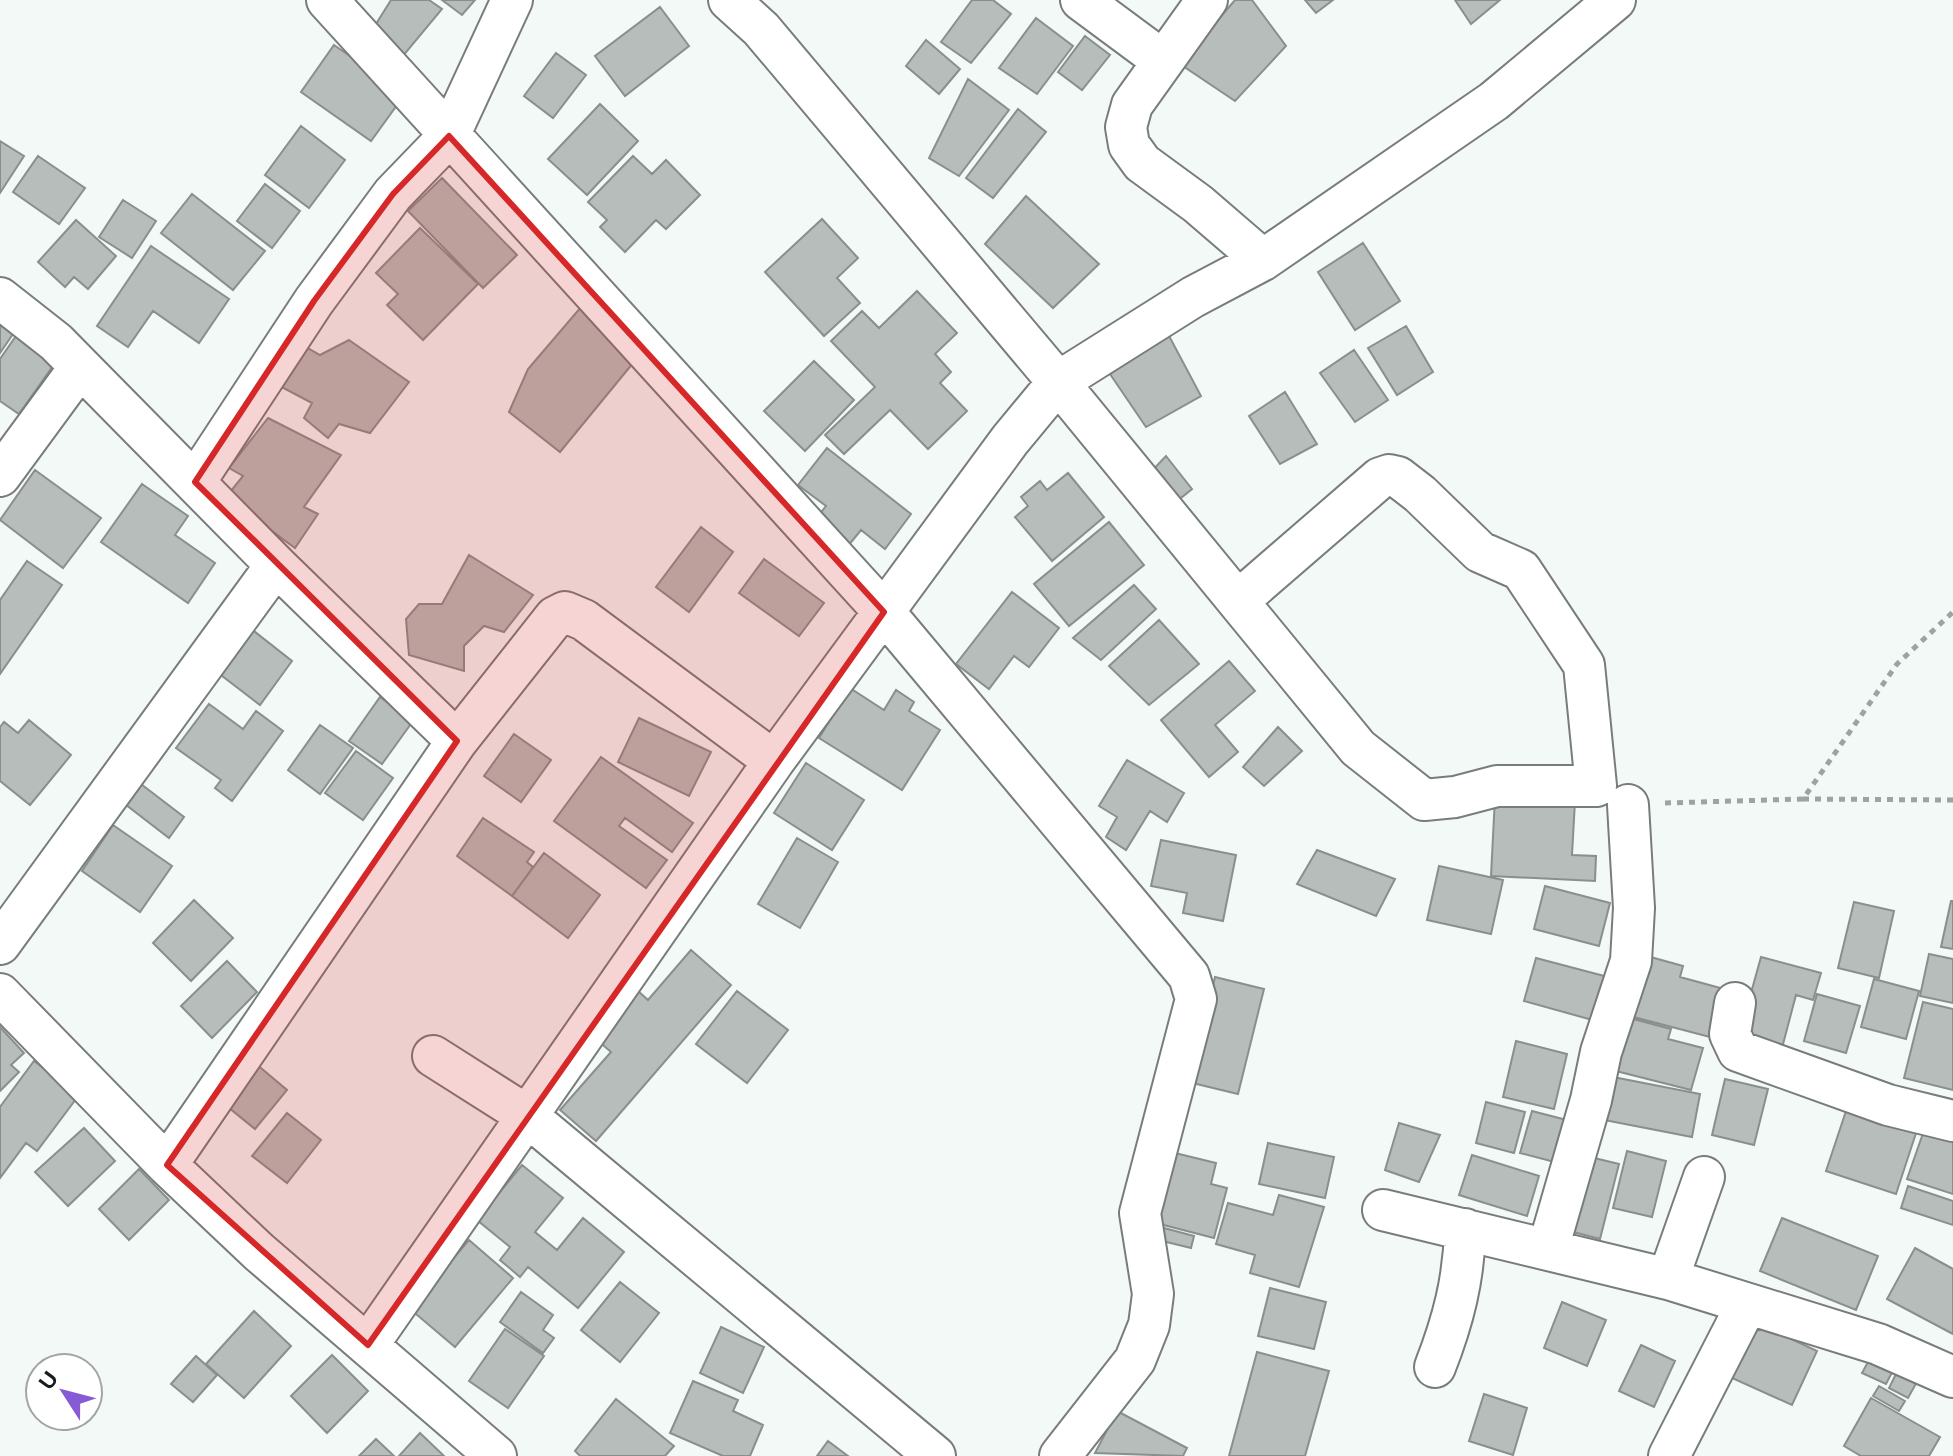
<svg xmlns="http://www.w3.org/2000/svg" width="1953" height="1456" font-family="Helvetica,sans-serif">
	<rect width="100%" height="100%" fill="#f3f9f7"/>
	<path fill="#b7bdba" stroke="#8a8f8d" stroke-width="2" d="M 391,0 L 429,0 L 442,9 L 403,56 L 371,32 Z
		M 442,0 L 475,0 L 462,15 Z
		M 972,0 L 993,0 L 1011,14 L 971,63 L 941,42 Z
		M 1235,0 L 1252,0 L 1286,46 L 1235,101 L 1180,64 Z
		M 1305,0 L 1333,0 L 1316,13 Z
		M 1455,0 L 1500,0 L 1471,24 Z
		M 660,7 L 689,46 L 625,96 L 595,56 Z
		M 1036,18 L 1073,46 L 1037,94 L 999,68 Z
		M 1085,36 L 1110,55 L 1082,90 L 1058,72 Z
		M 926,40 L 960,69 L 939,94 L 906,66 Z
		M 334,45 L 405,94 L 371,141 L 301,92 Z
		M 556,53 L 586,75 L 553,118 L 524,96 Z
		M 968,79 L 1009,110 L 959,176 L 929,158 Z
		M 600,104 L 638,141 L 587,195 L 548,159 Z
		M 1018,109 L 1046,132 L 993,198 L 966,178 Z
		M 301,126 L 345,160 L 309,208 L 265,175 Z
		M 0,141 L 24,156 L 0,193 Z
		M 38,156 L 85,188 L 59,224 L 13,192 Z
		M 633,156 L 652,174 L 666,160 L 700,195 L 666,229 L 656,220 L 625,252 L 600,227 L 607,220 L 588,202 Z
		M 442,178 L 517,255 L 483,288 L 408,211 Z
		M 265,184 L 300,211 L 272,248 L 237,221 Z
		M 192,194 L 265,251 L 233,290 L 161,233 Z
		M 1026,196 L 1099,264 L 1053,308 L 985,244 Z
		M 123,200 L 156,221 L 132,258 L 99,237 Z
		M 822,219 L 858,258 L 837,278 L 860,303 L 824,336 L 765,272 Z
		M 76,220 L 116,256 L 88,289 L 74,277 L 65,287 L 38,262 Z
		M 420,228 L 478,284 L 423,340 L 387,305 L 398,294 L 376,273 Z
		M 1363,243 L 1400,301 L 1355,330 L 1318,272 Z
		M 151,246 L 229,299 L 199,343 L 153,311 L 128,347 L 97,326 Z
		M 917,291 L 957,333 L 935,354 L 951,372 L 940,383 L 967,411 L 928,449 L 890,410 L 844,454 L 825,435 L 875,387 L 831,341 L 862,311 L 879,328 Z
		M 587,300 L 638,357 L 560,452 L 509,412 L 528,369 Z
		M 0,325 L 13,334 L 0,353 Z
		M 1406,326 L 1433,372 L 1397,395 L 1368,348 Z
		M 1168,334 L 1201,396 L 1146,427 L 1110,374 Z
		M 16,336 L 55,363 L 19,414 L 0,401 L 0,359 Z
		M 349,340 L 409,382 L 370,433 L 339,424 L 328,438 L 304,418 L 312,403 L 270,381 L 299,343 L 320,355 Z
		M 1354,350 L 1388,400 L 1355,422 L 1320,373 Z
		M 814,361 L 854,400 L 805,451 L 764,411 Z
		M 1285,392 L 1317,444 L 1280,464 L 1249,416 Z
		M 268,418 L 341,455 L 304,507 L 318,514 L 295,548 L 226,497 L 243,476 L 229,468 Z
		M 827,448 L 911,514 L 885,549 L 861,530 L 848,546 L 815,520 L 826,506 L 798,485 Z
		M 1166,456 L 1192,489 L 1171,506 L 1147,476 Z
		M 35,470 L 101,518 L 63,568 L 0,520 Z
		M 1068,473 L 1104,517 L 1052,561 L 1015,517 L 1028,506 L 1021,497 L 1040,481 L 1047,490 Z
		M 142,484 L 188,516 L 175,535 L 215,563 L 188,603 L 101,542 Z
		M 1109,522 L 1144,565 L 1069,626 L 1034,584 Z
		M 701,527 L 733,552 L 689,612 L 656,587 Z
		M 469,555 L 533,595 L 504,632 L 484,626 L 464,646 L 464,671 L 409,655 L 406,619 L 419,604 L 442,604 Z
		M 764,559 L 824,603 L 799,636 L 739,593 Z
		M 27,561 L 62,585 L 0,674 L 0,600 Z
		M 1134,585 L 1156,609 L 1101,660 L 1073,638 Z
		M 1012,592 L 1059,628 L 1029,667 L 1014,656 L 989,689 L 956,664 Z
		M 1159,620 L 1199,664 L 1149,705 L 1109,666 Z
		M 250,628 L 292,661 L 260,705 L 217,672 Z
		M 1229,661 L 1255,691 L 1215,725 L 1238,752 L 1209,777 L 1161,720 Z
		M 850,688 L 884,710 L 896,690 L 914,702 L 909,711 L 940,730 L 902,790 L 819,738 Z
		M 380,697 L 413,721 L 382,764 L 349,741 Z
		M 209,704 L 243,729 L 256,711 L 283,731 L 232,801 L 215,788 L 221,780 L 176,748 Z
		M 639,718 L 711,752 L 689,796 L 618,762 Z
		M 29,720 L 71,755 L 30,805 L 0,781 L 0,727 L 4,722 L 18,733 Z
		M 320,725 L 353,748 L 320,794 L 288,770 Z
		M 1278,727 L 1302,751 L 1264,786 L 1243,767 Z
		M 514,734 L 551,760 L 521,802 L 484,776 Z
		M 356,751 L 393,778 L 363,820 L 325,793 Z
		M 601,757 L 693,823 L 672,852 L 625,818 L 619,826 L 667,860 L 646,888 L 554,821 Z
		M 1127,760 L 1184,793 L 1167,822 L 1150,811 L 1126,850 L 1106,837 L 1117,817 L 1099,806 Z
		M 806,763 L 864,800 L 832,850 L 774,813 Z
		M 137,781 L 184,817 L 169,838 L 121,801 Z
		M 1495,797 L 1575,801 L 1572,855 L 1596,856 L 1595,881 L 1491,876 Z
		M 483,818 L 534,852 L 527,862 L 533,867 L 512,896 L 457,856 Z
		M 113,825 L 172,866 L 140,912 L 82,871 Z
		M 797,838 L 838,862 L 800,928 L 758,904 Z
		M 1161,840 L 1236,855 L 1223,921 L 1183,913 L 1187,893 L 1151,886 Z
		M 1317,850 L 1395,879 L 1376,916 L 1297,884 Z
		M 544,853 L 600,895 L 568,938 L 512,896 Z
		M 1439,866 L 1503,880 L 1491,934 L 1427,920 Z
		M 1545,886 L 1610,903 L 1599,946 L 1534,929 Z
		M 194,900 L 233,938 L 191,981 L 153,943 Z
		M 1951,901 L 1953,901 L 1953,949 L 1941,947 Z
		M 1854,902 L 1894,911 L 1879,978 L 1838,968 Z
		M 691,950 L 731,985 L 596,1141 L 560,1110 L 611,1052 L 596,1039 L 638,991 L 648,1000 Z
		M 1929,954 L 1953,959 L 1953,1003 L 1920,996 Z
		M 1647,956 L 1683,966 L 1680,977 L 1724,989 L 1710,1037 L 1630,1016 Z
		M 1761,957 L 1821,973 L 1813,1000 L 1796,995 L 1782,1048 L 1739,1036 Z
		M 1536,958 L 1608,977 L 1596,1021 L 1524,1001 Z
		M 227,961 L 257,992 L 212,1038 L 181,1006 Z
		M 1215,977 L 1264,989 L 1238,1094 L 1180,1080 L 1203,1027 Z
		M 1874,979 L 1919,991 L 1906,1039 L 1861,1027 Z
		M 737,991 L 788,1030 L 747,1083 L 696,1044 Z
		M 1817,994 L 1860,1006 L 1846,1053 L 1804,1041 Z
		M 1923,1002 L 1953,1009 L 1953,1090 L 1904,1078 Z
		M 1622,1016 L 1671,1029 L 1668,1039 L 1703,1048 L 1691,1090 L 1608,1069 Z
		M 0,1027 L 24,1053 L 11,1065 L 19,1072 L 0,1091 Z
		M 1516,1041 L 1567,1054 L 1554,1109 L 1503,1097 Z
		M 34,1061 L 79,1095 L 37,1151 L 26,1143 L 0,1178 L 0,1107 Z
		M 255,1063 L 287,1090 L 255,1129 L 223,1103 Z
		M 1608,1076 L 1700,1094 L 1692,1137 L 1599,1119 Z
		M 1725,1079 L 1768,1089 L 1754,1145 L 1712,1135 Z
		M 1486,1102 L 1525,1112 L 1514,1153 L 1476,1143 Z
		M 1848,1105 L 1918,1127 L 1896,1194 L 1826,1171 Z
		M 1532,1111 L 1582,1124 L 1570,1166 L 1520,1153 Z
		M 287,1113 L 321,1140 L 287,1183 L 252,1156 Z
		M 1928,1119 L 1953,1128 L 1953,1194 L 1907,1179 Z
		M 1399,1123 L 1440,1135 L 1419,1182 L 1385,1170 Z
		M 84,1128 L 115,1161 L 68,1206 L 35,1172 Z
		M 1268,1143 L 1334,1157 L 1325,1198 L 1259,1184 Z
		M 1627,1151 L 1666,1161 L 1652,1217 L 1613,1208 Z
		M 1171,1152 L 1216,1163 L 1211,1184 L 1227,1188 L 1214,1238 L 1148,1221 Z
		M 1578,1154 L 1619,1164 L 1600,1239 L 1558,1228 Z
		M 1472,1155 L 1539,1176 L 1527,1216 L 1459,1195 Z
		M 522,1165 L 563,1198 L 535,1232 L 557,1250 L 583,1218 L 624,1252 L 578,1308 L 528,1267 L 520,1277 L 500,1260 L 510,1247 L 477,1220 Z
		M 139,1169 L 169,1200 L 129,1240 L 99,1209 Z
		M 1908,1186 L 1953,1201 L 1953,1225 L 1901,1208 Z
		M 1279,1195 L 1324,1207 L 1299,1287 L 1250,1273 L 1255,1255 L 1216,1244 L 1228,1203 L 1273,1215 Z
		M 1782,1218 L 1878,1256 L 1856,1310 L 1760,1271 Z
		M 1149,1224 L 1194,1236 L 1191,1248 L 1146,1237 Z
		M 469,1240 L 513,1278 L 455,1347 L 410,1309 Z
		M 1915,1248 L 1953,1269 L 1953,1334 L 1887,1299 Z
		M 620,1282 L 659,1313 L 620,1362 L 581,1330 Z
		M 1270,1288 L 1326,1302 L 1314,1349 L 1258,1336 Z
		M 521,1292 L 553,1315 L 543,1330 L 554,1338 L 543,1353 L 500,1322 Z
		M 1562,1302 L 1606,1320 L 1587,1366 L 1544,1348 Z
		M 254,1311 L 291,1346 L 244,1398 L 206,1364 Z
		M 1746,1318 L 1817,1351 L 1792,1405 L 1721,1373 Z
		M 721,1327 L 764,1347 L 743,1393 L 700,1373 Z
		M 505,1329 L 544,1356 L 508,1408 L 469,1381 Z
		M 1641,1345 L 1675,1361 L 1654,1407 L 1619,1391 Z
		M 1876,1347 L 1899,1359 L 1886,1384 L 1862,1373 Z
		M 1257,1352 L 1329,1371 L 1305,1456 L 1229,1456 Z
		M 332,1355 L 368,1391 L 327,1433 L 291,1396 Z
		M 196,1356 L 217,1375 L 193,1402 L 171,1384 Z
		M 1898,1370 L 1918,1380 L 1908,1398 L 1889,1388 Z
		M 693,1381 L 738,1400 L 733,1411 L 763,1425 L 750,1456 L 723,1456 L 670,1433 Z
		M 1879,1386 L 1905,1401 L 1899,1411 L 1873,1396 Z
		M 1484,1394 L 1527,1408 L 1513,1455 L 1469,1441 Z
		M 1871,1398 L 1940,1437 L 1929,1456 L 1861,1456 L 1844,1446 Z
		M 616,1399 L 674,1446 L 665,1456 L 580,1456 L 575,1451 Z
		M 1117,1411 L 1187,1448 L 1183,1456 L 1095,1453 Z
		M 420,1433 L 444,1456 L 399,1456 Z
		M 376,1439 L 394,1456 L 359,1456 Z
		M 828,1441 L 848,1456 L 817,1456 Z"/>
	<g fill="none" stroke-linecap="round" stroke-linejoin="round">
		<defs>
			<path id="minor" d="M 327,0 L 884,612 L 1189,976 L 1196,999 L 1140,1213 L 1153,1294 L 1149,1325 L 1135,1360 L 1060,1456
				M 1081,0 L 1162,60
				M 1207,0 L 1132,105 L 1126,127 L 1129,145 L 1142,163 L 1198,204 L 1263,260
				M 0,298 L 56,342 L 276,565 L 0,944
				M 0,476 L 80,367
				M 195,482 L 314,301 L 393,194 L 449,136 L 512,0
				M 276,565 L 457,741
				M 1239,600 L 1380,478 L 1389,475 L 1398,477 L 1420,494 L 1480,552 L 1521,570 L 1584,665 L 1596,786 L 1497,786 L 1455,797 L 1424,800 L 1358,748 L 1058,382 L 1193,297 L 1263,260 L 1494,101 L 1615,0
				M 0,994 L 167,1165 L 259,1252 L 496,1456
				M 1735,1003 L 1730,1034 L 1738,1051 L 1888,1105 L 1953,1121
				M 433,1056 L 526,1115 L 935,1456
				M 167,1165 L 457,741 L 555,617 L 565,612 L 584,620 L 774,761
				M 1383,1210 L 1668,1279 L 1878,1344 L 1953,1377
				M 1548,1249 L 1591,1100 L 1601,1052 L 1631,961 L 1634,908 L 1628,805
				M 1668,1279 L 1704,1177
				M 368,1345 L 774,761 L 1010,440 L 1058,382 L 761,29 L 729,0
				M 1435,1367 C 1453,1321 1464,1279 1465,1229
				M 1669,1456 L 1746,1306"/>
		</defs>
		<use href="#minor" stroke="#787d7b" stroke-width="44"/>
		<path stroke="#9ea2a1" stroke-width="5" stroke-dasharray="6 6" stroke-linecap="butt" d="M 1803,799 L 1953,800
			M 1665,803 L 1803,799 L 1897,664 L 1953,612"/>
		<use href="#minor" stroke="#fff" stroke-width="40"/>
	</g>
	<path fill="#d62828" fill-opacity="0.2" stroke="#d62828" stroke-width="6" stroke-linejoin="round" d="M 449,136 L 884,612 L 368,1345 L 167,1165 L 457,741 L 195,482 L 314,301 L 393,194 Z"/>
	<g transform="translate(64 1392) rotate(306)"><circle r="38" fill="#ffffff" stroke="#a3a4a3" stroke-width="2"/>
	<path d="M0-6L14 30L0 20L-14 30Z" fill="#865bd5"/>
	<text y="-12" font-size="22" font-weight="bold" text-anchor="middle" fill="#191b1a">U</text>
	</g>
</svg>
